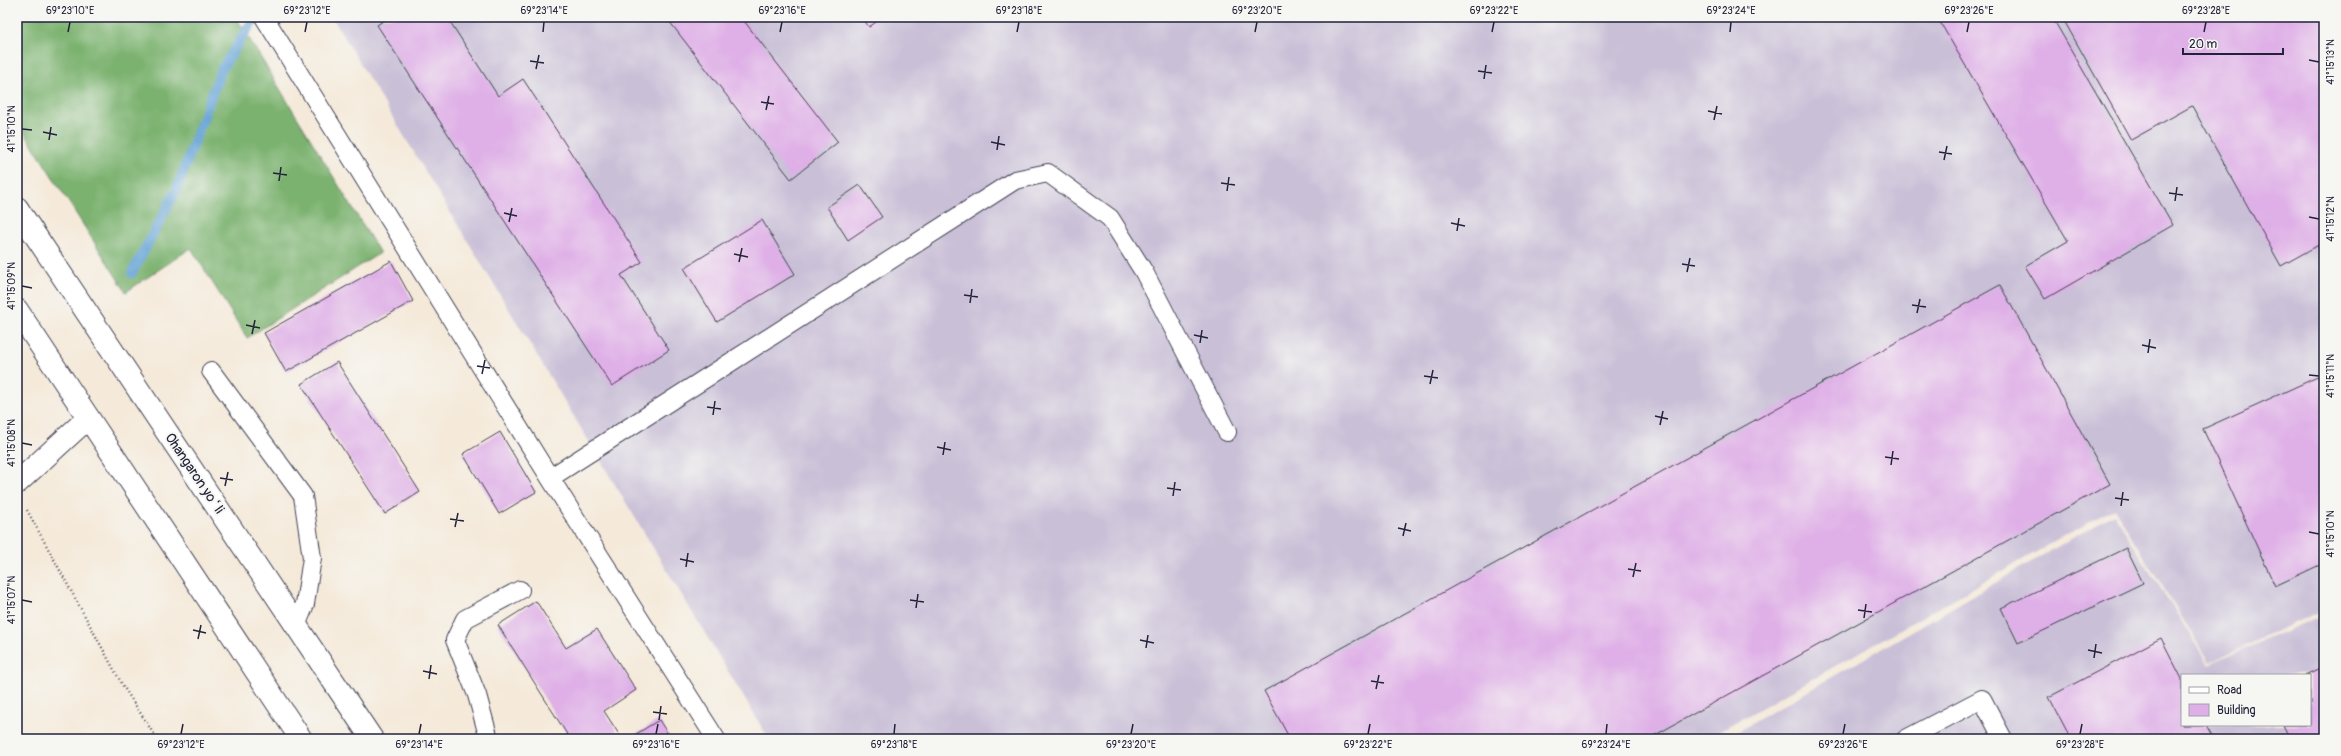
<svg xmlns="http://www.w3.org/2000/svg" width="2341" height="756" font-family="Pangolin,sans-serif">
	<rect width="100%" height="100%" fill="#f6f6f2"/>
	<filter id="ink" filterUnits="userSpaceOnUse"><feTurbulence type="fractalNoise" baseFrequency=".025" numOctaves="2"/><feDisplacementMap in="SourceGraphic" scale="8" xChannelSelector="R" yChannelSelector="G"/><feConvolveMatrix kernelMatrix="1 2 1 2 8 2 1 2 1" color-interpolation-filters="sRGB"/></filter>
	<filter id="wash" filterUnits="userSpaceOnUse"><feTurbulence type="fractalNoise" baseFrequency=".012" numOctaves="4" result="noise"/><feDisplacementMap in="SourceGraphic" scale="16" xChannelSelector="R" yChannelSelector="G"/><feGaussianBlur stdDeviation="0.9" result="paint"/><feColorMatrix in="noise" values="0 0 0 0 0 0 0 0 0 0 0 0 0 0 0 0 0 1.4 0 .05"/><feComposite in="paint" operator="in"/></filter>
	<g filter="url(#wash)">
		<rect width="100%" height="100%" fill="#f5eada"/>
		<path fill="#c9bfd7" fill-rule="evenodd" d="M 332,17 L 2324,17 L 2324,609 L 2210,663 L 2114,508 L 1706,739 L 769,739 Z
			M 2114,514 L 2209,665 L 2324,614 L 2324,739 L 1725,739 ZM 2182,675 L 2310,675 L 2310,725 L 2182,725 Z"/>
		<path fill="#7cb26f" stroke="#4f6a55" d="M 17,17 L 236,17 L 380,253 L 247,338 L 191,248 L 126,292 L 17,121 Z"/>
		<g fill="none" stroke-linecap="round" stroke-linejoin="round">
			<path stroke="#64a2d6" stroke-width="10" d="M 132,273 L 176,191 L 221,70 L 255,17"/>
		</g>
		<g id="blocks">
			<path fill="#dfb0e7" d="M 389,17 L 447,17 L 498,96 L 523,79 L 642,262 L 621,275 L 669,350 L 612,386 L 377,25 Z
				M 666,17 L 741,17 L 838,142 L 791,179 Z
				M 862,17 L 883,17 L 869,27 Z
				M 1937,17 L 2052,17 L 2173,225 L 2045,299 L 2025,266 L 2068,241 Z
				M 2062,17 L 2324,17 L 2324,242 L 2281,266 L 2192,106 L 2131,140 Z
				M 860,185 L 882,217 L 848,240 L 827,207 Z
				M 762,220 L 795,274 L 717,322 L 684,268 Z
				M 391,261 L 413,301 L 286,372 L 264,333 Z
				M 2000,285 L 2110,484 L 1648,739 L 1290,739 L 1264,691 Z
				M 337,362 L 420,492 L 385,514 L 301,384 Z
				M 2324,374 L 2324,563 L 2275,586 L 2203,429 Z
				M 500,432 L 536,492 L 499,514 L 463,454 Z
				M 2126,548 L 2143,583 L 2018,643 L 2001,608 Z
				M 536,601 L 566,648 L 597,629 L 636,690 L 604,711 L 622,739 L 570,739 L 498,625 Z
				M 2161,638 L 2182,679 L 2182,725 L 2206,725 L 2214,739 L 2071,739 L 2049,697 Z
				M 2324,666 L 2324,739 L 2290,739 L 2283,725 L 2310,725 L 2310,675 L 2305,675 Z
				M 659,720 L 671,739 L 628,739 Z"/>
		</g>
	</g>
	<g filter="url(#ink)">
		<use href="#blocks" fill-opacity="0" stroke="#424053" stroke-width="1"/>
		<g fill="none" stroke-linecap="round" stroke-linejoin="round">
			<defs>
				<path id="lane" d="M 264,17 L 550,478 L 716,739
					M 211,371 L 303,496 L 312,558 L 305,604 L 296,626
					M 550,478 L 1015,180 L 1048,173 L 1110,218 L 1144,272 L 1227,432
					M 489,739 L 477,695 L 455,640 L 465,619 L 520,590
					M 1906,739 L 1982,699 L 2003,739"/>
				<path id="street" d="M 17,483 L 88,418"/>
				<path id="highway" d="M 17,208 L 372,739
					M 17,310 L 301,739"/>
			</defs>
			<use href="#lane" stroke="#424053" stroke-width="20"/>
			<use href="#street" stroke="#424053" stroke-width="24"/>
			<use href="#highway" stroke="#424053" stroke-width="24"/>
			<path stroke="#424053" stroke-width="2.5" stroke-dasharray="1 3" stroke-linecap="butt" d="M 27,510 L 123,686 L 157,739"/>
			<use href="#lane" stroke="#fff" stroke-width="18"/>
			<use href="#street" stroke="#fff" stroke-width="22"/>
			<use href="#highway" stroke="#fff" stroke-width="22"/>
		</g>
	</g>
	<path fill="none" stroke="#22223b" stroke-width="1.5" d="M 68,32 L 70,22M 305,32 L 307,22M 543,32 L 544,22M 780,32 L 782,22M 1017,32 L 1019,22M 1255,32 L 1257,22M 1492,32 L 1494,22M 1730,32 L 1731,22M 1967,32 L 1969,22M 2204,32 L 2206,22M 2309,60 L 2319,62M 530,61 L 544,63M 536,69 L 539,55M 1478,71 L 1492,73M 1484,79 L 1486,65M 761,102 L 774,104M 766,110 L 769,96M 1708,111 L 1722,114M 1714,120 L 1717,106M 22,129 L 32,130M 43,132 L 57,135M 49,140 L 51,127M 991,142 L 1005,145M 997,150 L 999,136M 1939,152 L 1952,154M 1944,160 L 1947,146M 273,173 L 287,175M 279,181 L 281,167M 1221,183 L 1235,185M 1227,191 L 1229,177M 2169,193 L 2183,195M 2175,201 L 2177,187M 504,213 L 517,216M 2309,217 L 2319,219M 509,222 L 512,208M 1451,223 L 1465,226M 1457,231 L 1459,218M 734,254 L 748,257M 739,262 L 742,248M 1682,264 L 1695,266M 1687,272 L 1690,258M 22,286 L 32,288M 964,295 L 978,297M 970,303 L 972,289M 1912,305 L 1926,307M 1917,313 L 1920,299M 246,325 L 260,328M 252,334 L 255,320M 1194,335 L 1208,338M 1200,343 L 1202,330M 2142,345 L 2156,348M 2148,353 L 2150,339M 477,366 L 490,368M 482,374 L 485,360M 2309,375 L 2319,376M 1424,376 L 1438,378M 1430,384 L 1433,370M 707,407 L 721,409M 713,415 L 715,401M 1655,416 L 1668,419M 1660,425 L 1663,411M 22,443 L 32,445M 937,447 L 951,450M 943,455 L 945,442M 1885,457 L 1899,459M 1891,465 L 1893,451M 220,478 L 233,480M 225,486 L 228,472M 1167,488 L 1181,490M 1173,496 L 1175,482M 2115,498 L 2129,500M 2121,506 L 2123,492M 450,519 L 464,521M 455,527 L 458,513M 1398,528 L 1411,531M 2309,532 L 2319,534M 1403,536 L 1406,523M 680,559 L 694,562M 686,567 L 688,553M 1628,569 L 1641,571M 1633,577 L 1636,563M 22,600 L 32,602M 910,600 L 924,602M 916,608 L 918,594M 1858,610 L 1872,612M 1864,618 L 1866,604M 193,630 L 206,633M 198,639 L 201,625M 1140,640 L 1154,643M 1146,648 L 1148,635M 2088,650 L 2102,653M 2094,658 L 2096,644M 423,671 L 437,674M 429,679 L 431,665M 1371,681 L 1384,683M 1376,689 L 1379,675M 653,712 L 667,714M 659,720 L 661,706M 181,734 L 183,724M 419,734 L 421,724M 656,734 L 658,724M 894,734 L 895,724M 1131,734 L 1133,724M 1368,734 L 1370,724M 1606,734 L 1607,724M 1843,734 L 1845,724M 2080,734 L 2082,724"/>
	<g text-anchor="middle" stroke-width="4" stroke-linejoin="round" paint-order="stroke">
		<g font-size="14" fill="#22223b" stroke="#f6f6f2">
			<text transform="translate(195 473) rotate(56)" y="5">Ohangaron yoʻli</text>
		</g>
	</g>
	<rect width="2341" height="756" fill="none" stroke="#f6f6f2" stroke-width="44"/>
	<rect x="2181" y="674" width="130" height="52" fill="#f6f6f2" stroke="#a1a1a9"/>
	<rect x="2189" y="687" width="20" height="6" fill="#ffffff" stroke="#a1a1a9"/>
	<text x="2217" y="694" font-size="12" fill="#22223b">Road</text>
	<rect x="2189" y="704" width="20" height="12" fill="#dfb0e7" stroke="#a1a1a9"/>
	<text x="2217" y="714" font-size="12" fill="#22223b">Building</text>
	<path d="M2183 48v6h100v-6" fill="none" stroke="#22223b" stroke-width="2"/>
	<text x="2189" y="48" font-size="12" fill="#22223b" stroke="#f6f6f2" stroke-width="3" paint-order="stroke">20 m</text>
	<rect x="22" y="22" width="2297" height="712" fill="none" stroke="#22223b" stroke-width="1.5"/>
	<g font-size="10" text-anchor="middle" fill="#22223b">
		<text x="70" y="14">69°23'10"E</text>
		<text x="307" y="14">69°23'12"E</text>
		<text x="544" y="14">69°23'14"E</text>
		<text x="782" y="14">69°23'16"E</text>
		<text x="1019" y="14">69°23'18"E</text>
		<text x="1257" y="14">69°23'20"E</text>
		<text x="1494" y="14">69°23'22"E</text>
		<text x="1731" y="14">69°23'24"E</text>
		<text x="1969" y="14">69°23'26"E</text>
		<text x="2206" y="14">69°23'28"E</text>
		<text transform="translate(2330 62) rotate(-90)" y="4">41°15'13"N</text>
		<text transform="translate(11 129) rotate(-90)" y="4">41°15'10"N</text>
		<text transform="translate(2330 219) rotate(-90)" y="4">41°15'12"N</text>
		<text transform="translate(11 286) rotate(-90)" y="4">41°15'09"N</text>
		<text transform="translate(2330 376) rotate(-90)" y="4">41°15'11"N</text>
		<text transform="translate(11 443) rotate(-90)" y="4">41°15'08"N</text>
		<text transform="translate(2330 534) rotate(-90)" y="4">41°15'10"N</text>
		<text transform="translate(11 600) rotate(-90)" y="4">41°15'07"N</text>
		<text x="181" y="748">69°23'12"E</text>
		<text x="419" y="748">69°23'14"E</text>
		<text x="656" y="748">69°23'16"E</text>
		<text x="894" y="748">69°23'18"E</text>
		<text x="1131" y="748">69°23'20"E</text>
		<text x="1368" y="748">69°23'22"E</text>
		<text x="1606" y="748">69°23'24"E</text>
		<text x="1843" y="748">69°23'26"E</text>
		<text x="2080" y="748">69°23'28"E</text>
	</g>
</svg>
